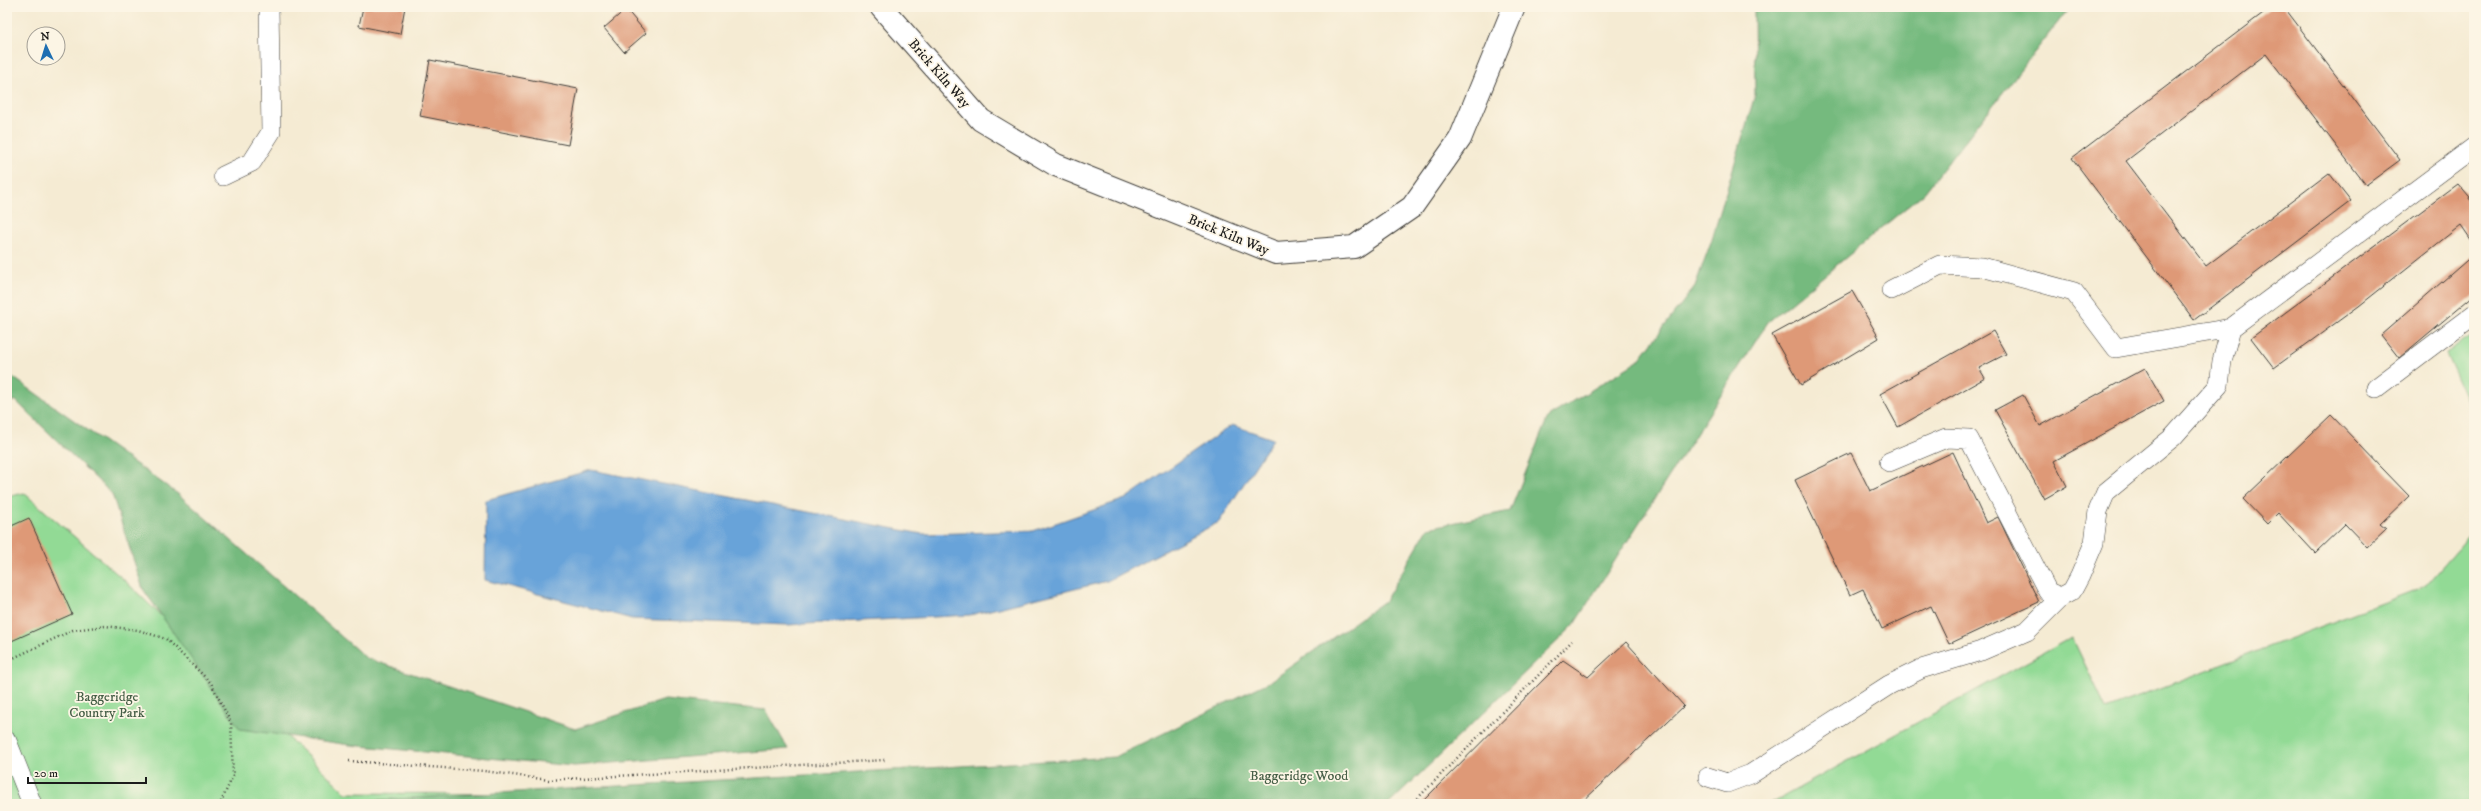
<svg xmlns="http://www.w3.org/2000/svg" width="2481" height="811" font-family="'IM FELL DW Pica',serif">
	<rect width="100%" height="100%" fill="#fcf5e5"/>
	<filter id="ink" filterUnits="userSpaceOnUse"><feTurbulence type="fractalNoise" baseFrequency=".025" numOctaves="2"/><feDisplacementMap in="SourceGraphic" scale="8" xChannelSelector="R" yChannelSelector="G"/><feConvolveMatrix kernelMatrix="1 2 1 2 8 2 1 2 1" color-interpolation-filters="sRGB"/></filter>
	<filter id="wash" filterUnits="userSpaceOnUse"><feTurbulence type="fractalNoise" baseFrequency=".012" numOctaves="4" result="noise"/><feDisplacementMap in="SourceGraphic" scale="16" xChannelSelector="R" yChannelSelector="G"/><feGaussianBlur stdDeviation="0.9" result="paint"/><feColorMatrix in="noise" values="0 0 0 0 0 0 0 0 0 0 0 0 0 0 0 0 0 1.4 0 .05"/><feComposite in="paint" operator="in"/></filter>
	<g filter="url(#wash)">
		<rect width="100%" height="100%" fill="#f5ebd3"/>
		<path fill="#92da95" stroke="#577b58" d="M 2474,335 L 2474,416 L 2446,353 Z
			M 24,493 L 123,579 L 346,793 L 763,795 L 1344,804 L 7,804 L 7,497 Z
			M 2474,530 L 2474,804 L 1770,804 L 2072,637 L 2106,709 L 2424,587 Z"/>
		<path fill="#75ba7e" stroke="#486b4d" d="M 1754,7 L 2070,7 L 1924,193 L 1768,322 L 1573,626 L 1389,804 L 354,804 L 361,801 L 1115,757 L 1271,681 L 1385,601 L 1428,528 L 1510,511 L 1548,417 L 1638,361 L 1695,286 L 1712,239 L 1755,95 Z
			M 7,373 L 178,494 L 366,658 L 575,729 L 665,700 L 766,710 L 788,749 L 574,766 L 350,745 L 240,729 L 143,589 L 112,494 L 15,400 L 7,405 Z"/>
		<path fill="#68a3d9" stroke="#42607a" d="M 1232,425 L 1273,439 L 1219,522 L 1107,581 L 970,615 L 787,625 L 632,619 L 485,580 L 486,500 L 591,470 L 922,534 L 1033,531 L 1125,499 Z"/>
		<g id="blocks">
			<path fill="#de9977" d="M 363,7 L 405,7 L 400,34 L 359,26 Z
				M 2271,7 L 2284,7 L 2400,160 L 2366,185 L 2266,54 L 2126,161 L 2206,266 L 2329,173 L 2351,201 L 2194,320 L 2072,158 Z
				M 626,9 L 646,33 L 624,52 L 604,28 Z
				M 430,60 L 578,89 L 568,145 L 420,116 Z
				M 2458,184 L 2474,203 L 2474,244 L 2461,225 L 2359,306 L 2274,368 L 2251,338 Z
				M 2474,254 L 2474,295 L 2399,358 L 2381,335 Z
				M 1852,291 L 1879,338 L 1801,385 L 1772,335 Z
				M 1993,331 L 2006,354 L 1979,368 L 1985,378 L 1898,427 L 1880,394 Z
				M 2145,368 L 2164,401 L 2054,461 L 2067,486 L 2044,499 L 1995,410 L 2023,395 L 2040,426 Z
				M 2331,415 L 2409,496 L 2380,524 L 2386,529 L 2367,547 L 2345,524 L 2315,553 L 2278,513 L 2267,524 L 2243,499 Z
				M 1953,452 L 1986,523 L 1998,517 L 2039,602 L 1949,644 L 1931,606 L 1882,629 L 1863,589 L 1850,595 L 1795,480 L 1851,453 L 1870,491 Z
				M 29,518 L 72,614 L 7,643 L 7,528 Z
				M 1626,642 L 1684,706 L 1580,804 L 1420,804 L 1563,660 L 1588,677 Z"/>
		</g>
	</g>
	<g filter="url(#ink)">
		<use href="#blocks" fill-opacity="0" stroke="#3d3b37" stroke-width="1"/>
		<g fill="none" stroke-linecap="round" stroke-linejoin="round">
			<defs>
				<path id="service" d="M 223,176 L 252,162 L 271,132 L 269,7
					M 1891,290 L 1940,265 L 1982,267 L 2074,292 L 2116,348 L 2231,328 L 2474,147
					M 2376,388 L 2474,314
					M 1889,462 L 1946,438 L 1969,439 L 2048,592 L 2061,597 L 2072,591 L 2080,576 L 2094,543 L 2098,511 L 2106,492 L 2173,437 L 2219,385 L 2222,361 L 2231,328
					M 7,741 L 32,804
					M 1708,777 L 1727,783 L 1751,774 L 1889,685 L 1921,669 L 1981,651 L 2027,631 L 2061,597"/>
				<path id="minor" d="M 881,7 L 981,120 L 1056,165 L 1276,253 L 1354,247 L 1412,207 L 1460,139 L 1514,7"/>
			</defs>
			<use href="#service" stroke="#3d3b37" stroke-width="20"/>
			<use href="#minor" stroke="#3d3b37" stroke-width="24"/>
			<path stroke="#3d3b37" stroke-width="2.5" stroke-dasharray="1 3" stroke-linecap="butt" d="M 7,661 L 73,630 L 105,626 L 138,630 L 166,639 L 211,683 L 231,723 L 233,776 L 220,804
				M 349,761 L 484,771 L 549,780 L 885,760
				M 1412,804 L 1572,641"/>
			<use href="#service" stroke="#fff" stroke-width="19"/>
			<use href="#minor" stroke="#fff" stroke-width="22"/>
		</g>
	</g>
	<g text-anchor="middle" stroke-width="3.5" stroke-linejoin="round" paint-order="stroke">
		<g font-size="14" fill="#1c1c1c" stroke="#fcf5e5">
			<text transform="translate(940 73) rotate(49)" y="5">Brick Kiln Way</text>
			<text transform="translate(1229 234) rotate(22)" y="5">Brick Kiln Way</text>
		</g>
		<g font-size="14" fill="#455e46" stroke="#fcf5e5">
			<text x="107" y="701">Baggeridge<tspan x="107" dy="16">Country Park</tspan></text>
			<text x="1299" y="780">Baggeridge Wood</text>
		</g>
	</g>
	<rect width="2481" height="811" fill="none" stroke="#fcf5e5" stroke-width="24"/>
	<g transform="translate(46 46) rotate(356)"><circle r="19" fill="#fcf5e5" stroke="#a29e95"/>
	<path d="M0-3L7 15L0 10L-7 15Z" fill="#1f6fb2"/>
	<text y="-6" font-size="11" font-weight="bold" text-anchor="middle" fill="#1c1c1c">N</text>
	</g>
	<path d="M28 777v6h118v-6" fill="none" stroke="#1c1c1c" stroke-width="2"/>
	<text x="34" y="777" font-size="12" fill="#1c1c1c" stroke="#fcf5e5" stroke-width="3" paint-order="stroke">20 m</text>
</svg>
